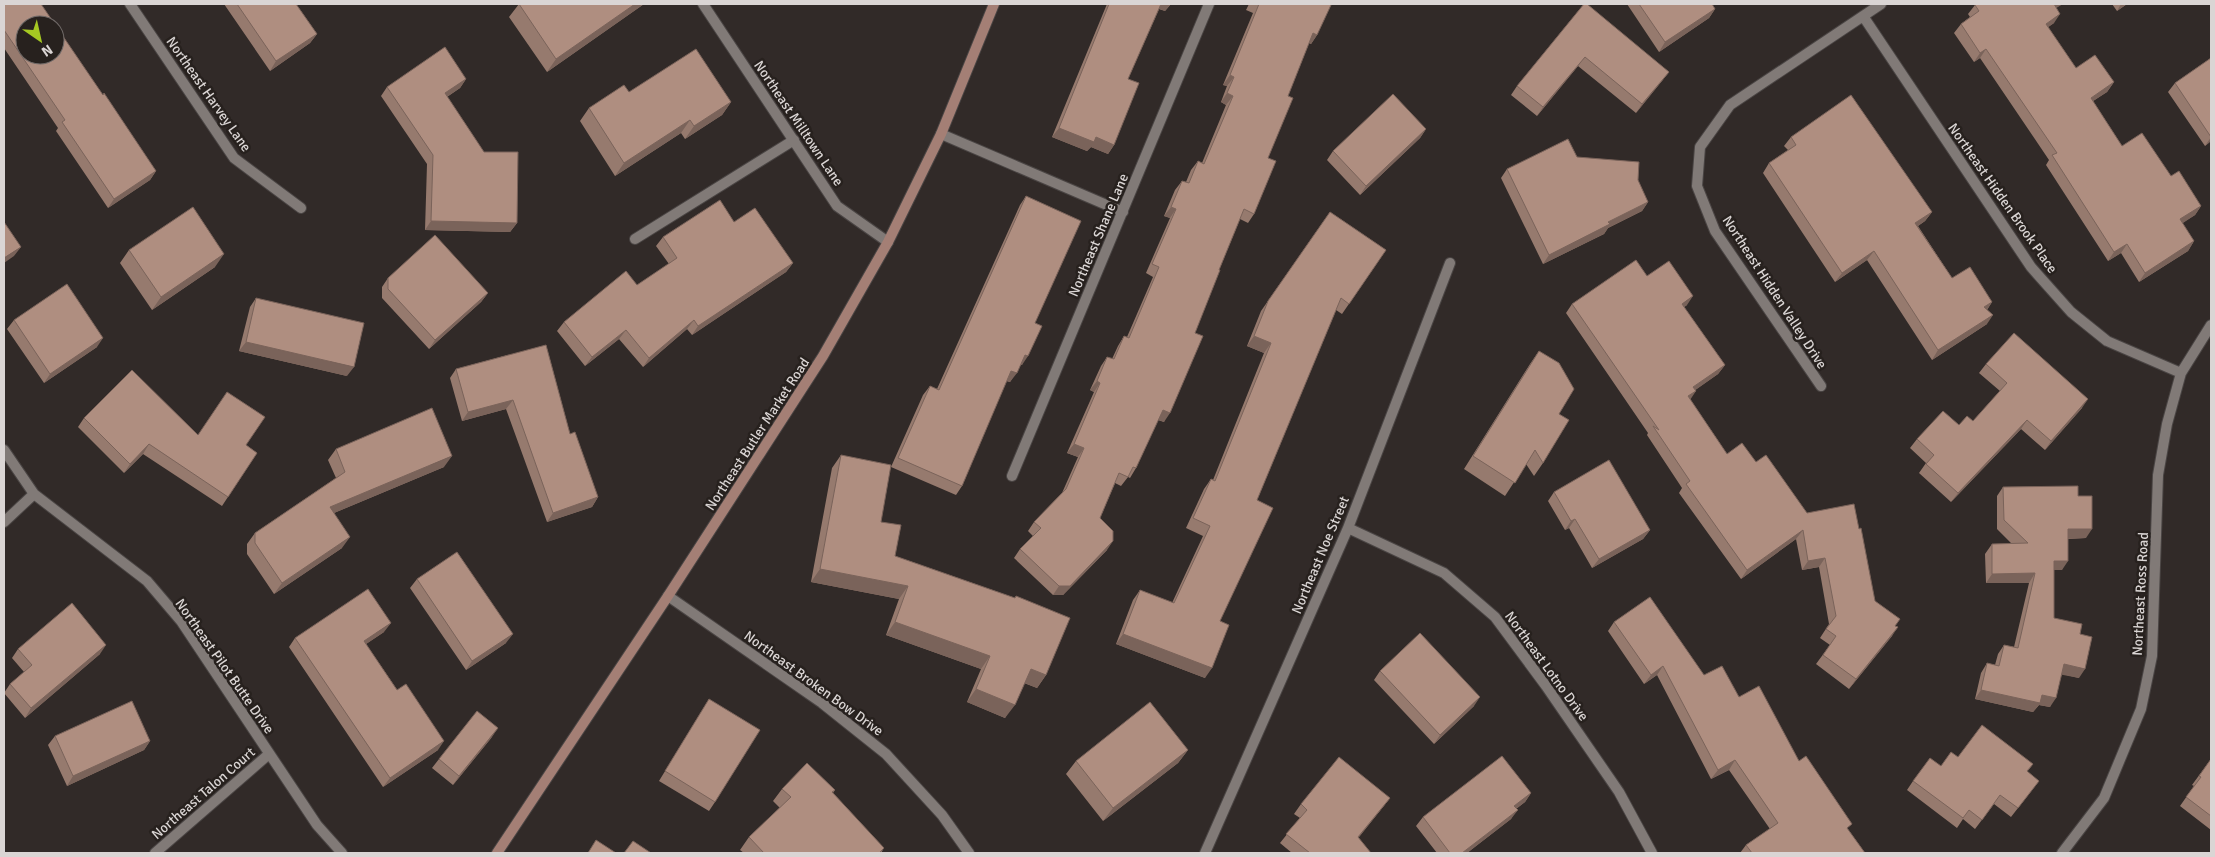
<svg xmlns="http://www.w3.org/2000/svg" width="2215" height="857" font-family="Signika,sans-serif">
	<rect width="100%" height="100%" fill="#312a28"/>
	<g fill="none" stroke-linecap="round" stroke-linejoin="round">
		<defs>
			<path id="service" d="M 635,239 L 794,140"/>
			<path id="minor" d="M 130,4 L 234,158 L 301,208
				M 703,4 L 837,206 L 888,242
				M 1863,16 L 2031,267 L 2071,312 L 2107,341 L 2181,373
				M 941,134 L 1123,212
				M 1821,386 L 1715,231 L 1697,186 L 1700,147 L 1730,105 L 1881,4
				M 4,450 L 34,494 L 147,581 L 181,621 L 317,825 L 342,853
				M 1012,476 L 1209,4
				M 4,522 L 34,494
				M 1348,528 L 1444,573 L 1495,617 L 1546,686 L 1619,792 L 1652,853
				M 668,596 L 822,703 L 886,754 L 942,815 L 969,853
				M 155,853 L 269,754
				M 1205,853 L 1348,528 L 1450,263
				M 2062,853 L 2104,798 L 2141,709 L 2152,656 L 2158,475 L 2167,424 L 2181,373 L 2211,325"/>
			<path id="secondary" d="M 497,853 L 668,596 L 823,356 L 888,242 L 941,134 L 994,4"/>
		</defs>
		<use href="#service" stroke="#4a4544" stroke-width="12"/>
		<use href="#minor" stroke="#4a4544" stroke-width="12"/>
		<use href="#secondary" stroke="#4a4544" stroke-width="12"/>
		<use href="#service" stroke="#817a77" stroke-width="10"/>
		<use href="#minor" stroke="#817a77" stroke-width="10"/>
		<use href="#secondary" stroke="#a47f75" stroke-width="10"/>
	</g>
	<path fill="#967a6e" d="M 4,4 L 103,95 L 156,171 L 150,180 L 108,208 L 56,131 L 58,128 L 4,48 Z
		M 224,4 L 296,4 L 317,34 L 310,43 L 270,71 Z
		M 519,4 L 644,4 L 547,72 L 509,17 Z
		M 1107,4 L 1171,4 L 1165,11 L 1159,9 L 1128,79 L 1114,145 L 1108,154 L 1091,147 L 1087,151 L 1052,137 Z
		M 1249,4 L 1328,4 L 1317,35 L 1311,44 L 1309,43 L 1288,96 L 1268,158 L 1254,214 L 1248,223 L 1240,219 L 1219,270 L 1195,333 L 1164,422 L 1158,420 L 1136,468 L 1130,478 L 1128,477 L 1121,486 L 1115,483 L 1100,518 L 1107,550 L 1063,595 L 1053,595 L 1014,558 L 1020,549 L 1033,536 L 1028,531 L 1034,522 L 1062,493 L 1078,457 L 1067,453 L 1094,392 L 1090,390 L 1101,366 L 1107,357 L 1112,359 L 1118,346 L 1124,336 L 1127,337 L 1153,277 L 1146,273 L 1170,218 L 1164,216 L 1175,190 L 1182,181 L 1186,182 L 1191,170 L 1198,161 L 1202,163 L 1226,105 L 1221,102 L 1227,86 L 1223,85 L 1253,13 L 1246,10 Z
		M 1584,4 L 1669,72 L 1636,113 L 1578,66 L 1537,116 L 1511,95 L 1517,86 Z
		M 1627,4 L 1712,4 L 1715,9 L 1709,18 L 1659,52 Z
		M 2112,4 L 2127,4 L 2117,11 Z
		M 1975,5 L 2056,8 L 2054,23 L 2048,27 L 2076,68 L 2114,82 L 2107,92 L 2093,101 L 2122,146 L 2171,176 L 2201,206 L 2195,215 L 2182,223 L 2194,241 L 2188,251 L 2139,282 L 2121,253 L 2108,261 L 2046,165 L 2049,160 L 1980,58 L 1974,62 L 1954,33 L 1961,24 L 1970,17 L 1968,14 Z
		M 2211,58 L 2211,141 L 2205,146 L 2168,92 L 2175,83 Z
		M 466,79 L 460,88 L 447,97 L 517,223 L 510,232 L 425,230 L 427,164 L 381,96 L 387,87 Z
		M 629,92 L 731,102 L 722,115 L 685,139 L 681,133 L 615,176 L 580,121 L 589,108 Z
		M 1426,129 L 1420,138 L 1360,195 L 1327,160 L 1333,151 Z
		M 1791,137 L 1932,212 L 1925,221 L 1918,226 L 1952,278 L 1992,302 L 1987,310 L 1987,324 L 1932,360 L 1867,260 L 1835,282 L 1763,173 L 1769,163 L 1788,150 L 1784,146 Z
		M 1577,157 L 1648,202 L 1642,211 L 1608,228 L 1604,234 L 1543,264 L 1501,178 L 1507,169 Z
		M 1026,196 L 1035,323 L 1022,365 L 1020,365 L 1010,382 L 1006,381 L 962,486 L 956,495 L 891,467 L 923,395 L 930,386 L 937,389 L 1020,205 Z
		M 1330,212 L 1386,250 L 1342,314 L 1336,310 L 1257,500 L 1220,621 L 1205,678 L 1116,644 L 1133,600 L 1140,590 L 1172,603 L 1203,536 L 1186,528 L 1204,489 L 1211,479 L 1213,480 L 1264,353 L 1247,346 L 1261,311 Z
		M 734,222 L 793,263 L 786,272 L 692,335 L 687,329 L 643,367 L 619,339 L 585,366 L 557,331 L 564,322 L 637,285 L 669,264 L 656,246 L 663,237 Z
		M 129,250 L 215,267 L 152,310 L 120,263 Z
		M 1647,276 L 1687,305 L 1684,307 L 1725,365 L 1718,374 L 1695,390 L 1690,399 L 1727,454 L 1756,462 L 1807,513 L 1859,529 L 1875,601 L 1895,626 L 1892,636 L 1849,689 L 1816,664 L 1830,645 L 1820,638 L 1829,624 L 1819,567 L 1802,570 L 1796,539 L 1741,579 L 1679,493 L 1682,488 L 1647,435 L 1648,433 L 1566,313 L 1572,304 Z
		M 388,278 L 488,293 L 481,302 L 429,349 L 382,298 L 382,287 Z
		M 256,298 L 347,376 L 239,351 L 250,307 Z
		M 14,320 L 97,347 L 44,383 L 7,329 Z
		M 546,345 L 570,434 L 598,497 L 592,507 L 547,522 L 506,409 L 462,421 L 450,378 L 456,369 Z
		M 1539,351 L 1559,414 L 1543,463 L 1534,476 L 1526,464 L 1505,496 L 1464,469 L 1530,364 Z
		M 1986,364 L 2082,408 L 2045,450 L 2021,429 L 1951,502 L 1919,473 L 1926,463 L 1910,448 L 1917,439 L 1959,425 L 1973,421 L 2000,391 L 1979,373 Z
		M 84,418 L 198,435 L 246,445 L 257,453 L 222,506 L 143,454 L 124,473 L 78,427 Z
		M 336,449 L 444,467 L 334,513 L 342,548 L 274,594 L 247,554 L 247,544 L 255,533 L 336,478 L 328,460 Z
		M 841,455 L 881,522 L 895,556 L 1015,598 L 1016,596 L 1046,675 L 1037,688 L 1024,683 L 1005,718 L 967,702 L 981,669 L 886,635 L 899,599 L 811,582 L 832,468 Z
		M 2003,487 L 2078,496 L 2086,538 L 2068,539 L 2062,570 L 2054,570 L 2054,618 L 2080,634 L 2079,678 L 2062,674 L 2050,707 L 2039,705 L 2033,712 L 1975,699 L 1981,673 L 1987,663 L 1995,665 L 1998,654 L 2004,645 L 2014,647 L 2029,583 L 1986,583 L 1985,554 L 1992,544 L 2012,544 L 1997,529 L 1997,496 Z
		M 1554,492 L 1650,530 L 1643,539 L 1592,568 L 1569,528 L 1565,530 L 1548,501 Z
		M 417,579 L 506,643 L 466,670 L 410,588 Z
		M 1614,622 L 1739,697 L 1799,761 L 1865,853 L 1740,853 L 1746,845 L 1770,829 L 1729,770 L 1711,779 L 1657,675 L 1644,684 L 1608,631 Z
		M 384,632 L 366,644 L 438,750 L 383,787 L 289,647 L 295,638 Z
		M 18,649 L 100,654 L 25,718 L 4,693 L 10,684 L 24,672 L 12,658 Z
		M 1380,671 L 1474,706 L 1434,744 L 1374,680 Z
		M 709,699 L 715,802 L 709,811 L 659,781 Z
		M 55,736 L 150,741 L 144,750 L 67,786 L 48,745 Z
		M 492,737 L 453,785 L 432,768 L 439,759 Z
		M 1188,750 L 1178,763 L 1103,821 L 1066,774 L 1076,761 Z
		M 1958,757 L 2033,764 L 2027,772 L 2039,781 L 2011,817 L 1994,804 L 1975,829 L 1963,819 L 1957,828 L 1907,790 L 1913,781 Z
		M 2211,759 L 2211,830 L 2180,806 L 2194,786 L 2192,785 Z
		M 782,789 L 835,790 L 833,793 L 884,848 L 881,853 L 744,853 L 740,850 L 749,837 L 780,808 L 773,801 Z
		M 1531,793 L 1525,802 L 1516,809 L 1511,819 L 1467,853 L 1437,853 L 1416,826 L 1423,817 Z
		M 1390,798 L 1383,807 L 1358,838 L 1371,853 L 1292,853 L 1280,843 L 1300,818 L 1294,814 L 1301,804 Z"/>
	<path fill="#7a635a" d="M 635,4 L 644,4 L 547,72 L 556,59 Z
		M 1160,4 L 1171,4 L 1165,11 L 1157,8 Z
		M 2055,4 L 2063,4 L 2048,13 Z
		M 2121,4 L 2127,4 L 2117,11 Z
		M 1715,9 L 1709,18 L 1659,52 L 1665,42 Z
		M 2060,14 L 2054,23 L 2040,33 L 2046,24 Z
		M 1313,33 L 1317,35 L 1311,44 L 1307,42 Z
		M 317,34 L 310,43 L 270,71 L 276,61 Z
		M 1986,49 L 1980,58 L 1974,62 L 1980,53 Z
		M 1585,57 L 1578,66 L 1537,116 L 1543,107 Z
		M 1669,72 L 1662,81 L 1636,113 L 1642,104 Z
		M 1230,75 L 1234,77 L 1227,86 L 1223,85 Z
		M 466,79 L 460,88 L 439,102 L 445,93 Z
		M 2114,82 L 2107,92 L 2084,107 L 2091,98 Z
		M 1227,93 L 1233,96 L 1226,105 L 1221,102 Z
		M 731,102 L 722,115 L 685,139 L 694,126 Z
		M 690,120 L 681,133 L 615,176 L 624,163 Z
		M 1059,128 L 1096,137 L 1114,145 L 1108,154 L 1091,147 L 1087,151 L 1052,137 Z
		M 1426,129 L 1420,138 L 1360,195 L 1366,186 Z
		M 2211,137 L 2211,141 L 2205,146 Z
		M 156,171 L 150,180 L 108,208 L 114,199 Z
		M 1648,202 L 1642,211 L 1608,228 L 1604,234 L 1543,264 L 1549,255 L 1608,222 Z
		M 2201,206 L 2195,215 L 2174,229 L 2180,219 Z
		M 1171,207 L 1176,209 L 1170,218 L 1164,216 Z
		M 1932,212 L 1925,221 L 1909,232 L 1915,223 Z
		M 431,221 L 517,223 L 510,232 L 425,230 Z
		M 2194,241 L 2188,251 L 2139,282 L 2145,273 Z
		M 2127,244 L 2121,253 L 2108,261 L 2114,252 Z
		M 21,247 L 14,256 L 4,263 L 4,258 Z
		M 1874,251 L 1867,260 L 1835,282 L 1842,273 Z
		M 224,254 L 215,267 L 152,310 L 161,297 Z
		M 793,263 L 786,272 L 692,335 L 698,326 Z
		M 488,293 L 481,302 L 429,349 L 435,340 Z
		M 1693,296 L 1687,305 L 1676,313 L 1682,304 Z
		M 1992,302 L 1986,311 L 1984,307 Z
		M 1993,315 L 1987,324 L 1932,360 L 1938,350 Z
		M 694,320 L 687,329 L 643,367 L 649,358 Z
		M 626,330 L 619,339 L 585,366 L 592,357 Z
		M 1254,336 L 1271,343 L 1264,353 L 1247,346 Z
		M 103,338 L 97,347 L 44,383 L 50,374 Z
		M 246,342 L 354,367 L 347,376 L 239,351 Z
		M 1025,355 L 1028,356 L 1022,365 L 1018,364 Z
		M 1725,365 L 1718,374 L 1687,396 L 1693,387 Z
		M 1011,371 L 1017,373 L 1010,382 L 1004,380 Z
		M 1097,381 L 1100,383 L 1094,392 L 1090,390 Z
		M 1696,391 L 1690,400 L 1688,396 Z
		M 2088,399 L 2082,408 L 2045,450 L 2051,441 Z
		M 513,400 L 506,409 L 462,421 L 468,412 Z
		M 1163,410 L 1170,413 L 1164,422 L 1156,419 Z
		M 2027,420 L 2021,429 L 1951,502 L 1958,493 Z
		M 149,444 L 143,454 L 124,473 L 130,464 Z
		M 1074,444 L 1084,448 L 1078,457 L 1067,453 Z
		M 452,456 L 444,467 L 322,518 L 330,507 Z
		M 598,497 L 592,507 L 547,522 L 553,513 Z
		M 1575,519 L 1569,528 L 1565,530 L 1571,521 Z
		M 2068,529 L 2092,529 L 2086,538 L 2062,539 Z
		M 1650,530 L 1643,539 L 1592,568 L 1599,559 Z
		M 1803,530 L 1796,539 L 1741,579 L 1747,570 Z
		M 350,537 L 342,548 L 274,594 L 282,583 Z
		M 1113,541 L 1107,550 L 1063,595 L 1053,595 L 1059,586 Z
		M 1825,558 L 1819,567 L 1802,570 L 1808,561 Z
		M 2054,561 L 2068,561 L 2062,570 L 2047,570 Z
		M 820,569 L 908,586 L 899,599 L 811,582 Z
		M 2035,573 L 2029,583 L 1986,583 L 1992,574 Z
		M 895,622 L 990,656 L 981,669 L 886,635 Z
		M 391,623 L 384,632 L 357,650 L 364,641 Z
		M 1898,627 L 1892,636 L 1849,689 L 1856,679 Z
		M 513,634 L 506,643 L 466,670 L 472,661 Z
		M 1123,634 L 1212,668 L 1205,678 L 1116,644 Z
		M 106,645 L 100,654 L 25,718 L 31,708 Z
		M 2064,664 L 2085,669 L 2079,678 L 2058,674 Z
		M 1663,666 L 1657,675 L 1644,684 L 1651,675 Z
		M 1031,669 L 1046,675 L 1037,688 L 1022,682 Z
		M 976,689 L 1015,705 L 1005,718 L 967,702 Z
		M 1981,690 L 2042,695 L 2056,698 L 2050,707 L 2039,705 L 2033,712 L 1975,699 Z
		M 1480,697 L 1474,706 L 1434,744 L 1440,735 Z
		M 498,728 L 492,737 L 453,785 L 459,776 Z
		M 150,741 L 144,750 L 67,786 L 73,776 Z
		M 444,741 L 438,750 L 383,787 L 390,778 Z
		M 1188,750 L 1178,763 L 1103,821 L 1113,808 Z
		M 1735,760 L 1729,770 L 1711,779 L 1718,770 Z
		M 1531,793 L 1525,802 L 1508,815 L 1514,806 Z
		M 1390,798 L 1383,807 L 1352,846 L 1358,837 Z
		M 1518,810 L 1511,819 L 1467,853 L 1462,853 Z"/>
	<path fill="#af8e80" stroke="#7a635a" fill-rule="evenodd" d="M 4,4 L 41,4 L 103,95 L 104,93 L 156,171 L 114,199 L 62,122 L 65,120 L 4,30 ZM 25,25 L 55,25 L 55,55 L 25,55 Z
		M 237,4 L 296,4 L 317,34 L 276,61 Z
		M 519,4 L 635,4 L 556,59 Z
		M 1109,4 L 1161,4 L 1128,79 L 1139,83 L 1114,145 L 1096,137 L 1094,142 L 1059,128 Z
		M 1259,4 L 1328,4 L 1331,5 L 1317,35 L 1313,33 L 1288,96 L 1293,98 L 1268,158 L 1276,161 L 1254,214 L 1244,209 L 1219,270 L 1220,270 L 1195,333 L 1203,336 L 1170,413 L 1163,410 L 1136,468 L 1133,467 L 1128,477 L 1119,473 L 1100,518 L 1113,531 L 1113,541 L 1070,586 L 1059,586 L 1020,549 L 1041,528 L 1034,522 L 1066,489 L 1084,448 L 1074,444 L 1100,383 L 1097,381 L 1107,357 L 1114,359 L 1124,336 L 1129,338 L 1159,267 L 1152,264 L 1176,209 L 1171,207 L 1182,181 L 1189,183 L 1198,161 L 1204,164 L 1233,96 L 1227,93 L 1234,77 L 1230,75 Z
		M 1584,4 L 1587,4 L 1669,72 L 1642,104 L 1585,57 L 1543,107 L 1517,86 Z
		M 1639,4 L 1712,4 L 1715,9 L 1665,42 Z
		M 1977,4 L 2055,4 L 2054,4 L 2060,14 L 2046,24 L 2076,68 L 2095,55 L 2114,82 L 2091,98 L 2122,146 L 2142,133 L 2171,176 L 2179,171 L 2201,206 L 2180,219 L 2194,241 L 2145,273 L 2127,244 L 2114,252 L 2052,155 L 2057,153 L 1986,49 L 1980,53 L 1961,24 L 1979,11 L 1975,5 Z
		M 445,47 L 466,79 L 445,93 L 484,152 L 518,152 L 517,223 L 431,221 L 433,155 L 387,87 Z
		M 696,49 L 731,102 L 694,126 L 690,120 L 624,163 L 589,108 L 624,85 L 629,92 Z
		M 2211,58 L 2211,137 L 2175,83 Z
		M 1393,94 L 1426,129 L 1366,186 L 1333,151 Z
		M 1851,95 L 1932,212 L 1915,223 L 1952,278 L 1970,267 L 1992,302 L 1984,307 L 1993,315 L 1938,350 L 1874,251 L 1842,273 L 1769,163 L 1796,145 L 1791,137 Z
		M 1568,139 L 1577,157 L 1639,162 L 1638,180 L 1648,202 L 1608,222 L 1610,224 L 1549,255 L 1507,169 Z
		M 1026,196 L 1081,221 L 1035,323 L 1042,326 L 1028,356 L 1025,355 L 1017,373 L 1011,371 L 962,486 L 898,458 L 930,386 L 939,390 Z
		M 720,200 L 734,222 L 755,208 L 793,263 L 698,326 L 694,320 L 649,358 L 626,330 L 592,357 L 564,322 L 626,271 L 637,285 L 677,258 L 663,237 Z
		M 193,207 L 224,254 L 161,297 L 129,250 Z
		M 1330,212 L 1386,250 L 1349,304 L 1341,298 L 1257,500 L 1273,508 L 1220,621 L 1229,625 L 1212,668 L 1123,634 L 1140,590 L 1174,603 L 1210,526 L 1193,518 L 1211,479 L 1215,481 L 1271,343 L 1254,336 L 1268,301 Z
		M 4,222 L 21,247 L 4,258 Z
		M 435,235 L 488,293 L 435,340 L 388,289 L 388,278 Z
		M 1636,260 L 1647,276 L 1669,261 L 1693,296 L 1682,304 L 1725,365 L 1693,387 L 1696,391 L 1688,396 L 1727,454 L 1742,443 L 1756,462 L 1766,455 L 1807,513 L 1854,504 L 1859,529 L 1861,528 L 1875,601 L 1900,619 L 1895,626 L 1898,627 L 1856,679 L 1823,655 L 1836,636 L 1826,629 L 1836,616 L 1825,558 L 1808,561 L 1803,530 L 1747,570 L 1686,484 L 1690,481 L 1653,426 L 1659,430 L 1572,304 Z
		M 67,284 L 103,338 L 50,374 L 14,320 Z
		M 256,298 L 364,323 L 354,367 L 246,342 Z
		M 2014,333 L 2088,399 L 2051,441 L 2027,420 L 1958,493 L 1926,464 L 1934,455 L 1917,439 L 1943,411 L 1959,425 L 1967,416 L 1973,421 L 2007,383 L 1986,364 Z
		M 546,345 L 570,434 L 575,432 L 598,497 L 553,513 L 513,400 L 468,412 L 456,369 Z
		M 1539,351 L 1559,363 L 1574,389 L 1559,414 L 1569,420 L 1543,463 L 1535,450 L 1515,483 L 1473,456 Z
		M 132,370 L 198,435 L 227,392 L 265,417 L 246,445 L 257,453 L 228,497 L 149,444 L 130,464 L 84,418 Z
		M 432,408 L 452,456 L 330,507 L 350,537 L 282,583 L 255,543 L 255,533 L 345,472 L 336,449 Z
		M 841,455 L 891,465 L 881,522 L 901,525 L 895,556 L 1015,598 L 1016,596 L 1070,618 L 1046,675 L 1031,669 L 1015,705 L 976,689 L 990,656 L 895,622 L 908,586 L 820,569 Z
		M 1609,460 L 1650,530 L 1599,559 L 1575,519 L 1571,521 L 1554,492 Z
		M 2078,486 L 2078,496 L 2092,496 L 2092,529 L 2068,529 L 2068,561 L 2054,561 L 2054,618 L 2082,624 L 2080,634 L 2092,637 L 2085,669 L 2064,664 L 2056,698 L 2042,695 L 2040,703 L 1981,690 L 1987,663 L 1999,666 L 2004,645 L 2018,648 L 2035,573 L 1992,574 L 1992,544 L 2028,543 L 2004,520 L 2003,487 Z
		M 457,552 L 513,634 L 472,661 L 417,579 Z
		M 368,589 L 391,623 L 364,641 L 397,690 L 406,684 L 444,741 L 390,778 L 295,638 Z
		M 1650,597 L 1704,675 L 1722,666 L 1739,697 L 1759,686 L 1799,761 L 1806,756 L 1852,824 L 1847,828 L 1865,853 L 1752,853 L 1746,845 L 1778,823 L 1735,760 L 1718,770 L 1663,666 L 1651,675 L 1614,622 Z
		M 72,603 L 106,645 L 31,708 L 10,684 L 32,665 L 18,649 Z
		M 1420,633 L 1480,697 L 1440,735 L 1380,671 Z
		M 709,699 L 760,730 L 715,802 L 665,771 Z
		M 132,701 L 150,741 L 73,776 L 55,736 Z
		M 1150,702 L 1188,750 L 1113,808 L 1076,761 Z
		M 477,711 L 498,728 L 459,776 L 439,759 Z
		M 1982,725 L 2033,764 L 2027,771 L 2039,781 L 2018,808 L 2000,795 L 1982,820 L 1969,810 L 1963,818 L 1913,781 L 1930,758 L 1941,766 L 1951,752 L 1958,757 Z
		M 1502,756 L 1531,793 L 1514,806 L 1518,810 L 1462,853 L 1450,853 L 1423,817 Z
		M 1339,757 L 1390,798 L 1358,837 L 1371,853 L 1310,853 L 1286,834 L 1307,810 L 1301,804 Z
		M 2211,759 L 2211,816 L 2186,797 L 2201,777 L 2199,776 Z
		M 807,763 L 835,790 L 832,792 L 884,848 L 879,853 L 764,853 L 749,837 L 791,797 L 782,789 Z
		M 596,840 L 616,853 L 588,853 Z
		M 633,841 L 651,853 L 624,853 Z"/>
	<g text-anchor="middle" stroke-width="5" stroke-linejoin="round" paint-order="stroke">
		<g font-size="14" fill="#dad5d4" stroke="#27211e">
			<text transform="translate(209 94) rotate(55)" y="5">Northeast Harvey Lane</text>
			<text transform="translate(799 123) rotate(56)" y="5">Northeast Milltown Lane</text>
			<text transform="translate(2003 198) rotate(55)" y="5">Northeast Hidden Brook Place</text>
			<text transform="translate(1098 235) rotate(-67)" y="5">Northeast Shane Lane</text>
			<text transform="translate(1775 292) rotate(57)" y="5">Northeast Hidden Valley Drive</text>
			<text transform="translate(757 434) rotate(-57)" y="5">Northeast Butler Market Road</text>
			<text transform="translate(1320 555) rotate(-67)" y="5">Northeast Noe Street</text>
			<text transform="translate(2140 594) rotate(-87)" y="5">Northeast Ross Road</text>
			<text transform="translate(225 666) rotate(55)" y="5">Northeast Pilot Butte Drive</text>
			<text transform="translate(1547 666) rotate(54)" y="5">Northeast Lotno Drive</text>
			<text transform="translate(814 683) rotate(36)" y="5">Northeast Broken Bow Drive</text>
			<text transform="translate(203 793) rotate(-41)" y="5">Northeast Talon Court</text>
		</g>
	</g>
	<rect width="2215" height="857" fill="none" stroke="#dad5d4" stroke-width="10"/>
	<g transform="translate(40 40) rotate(146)"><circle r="24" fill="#27211e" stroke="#6f6967"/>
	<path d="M0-4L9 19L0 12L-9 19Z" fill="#a5c822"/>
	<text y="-8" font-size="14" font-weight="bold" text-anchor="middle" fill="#dad5d4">N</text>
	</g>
</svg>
